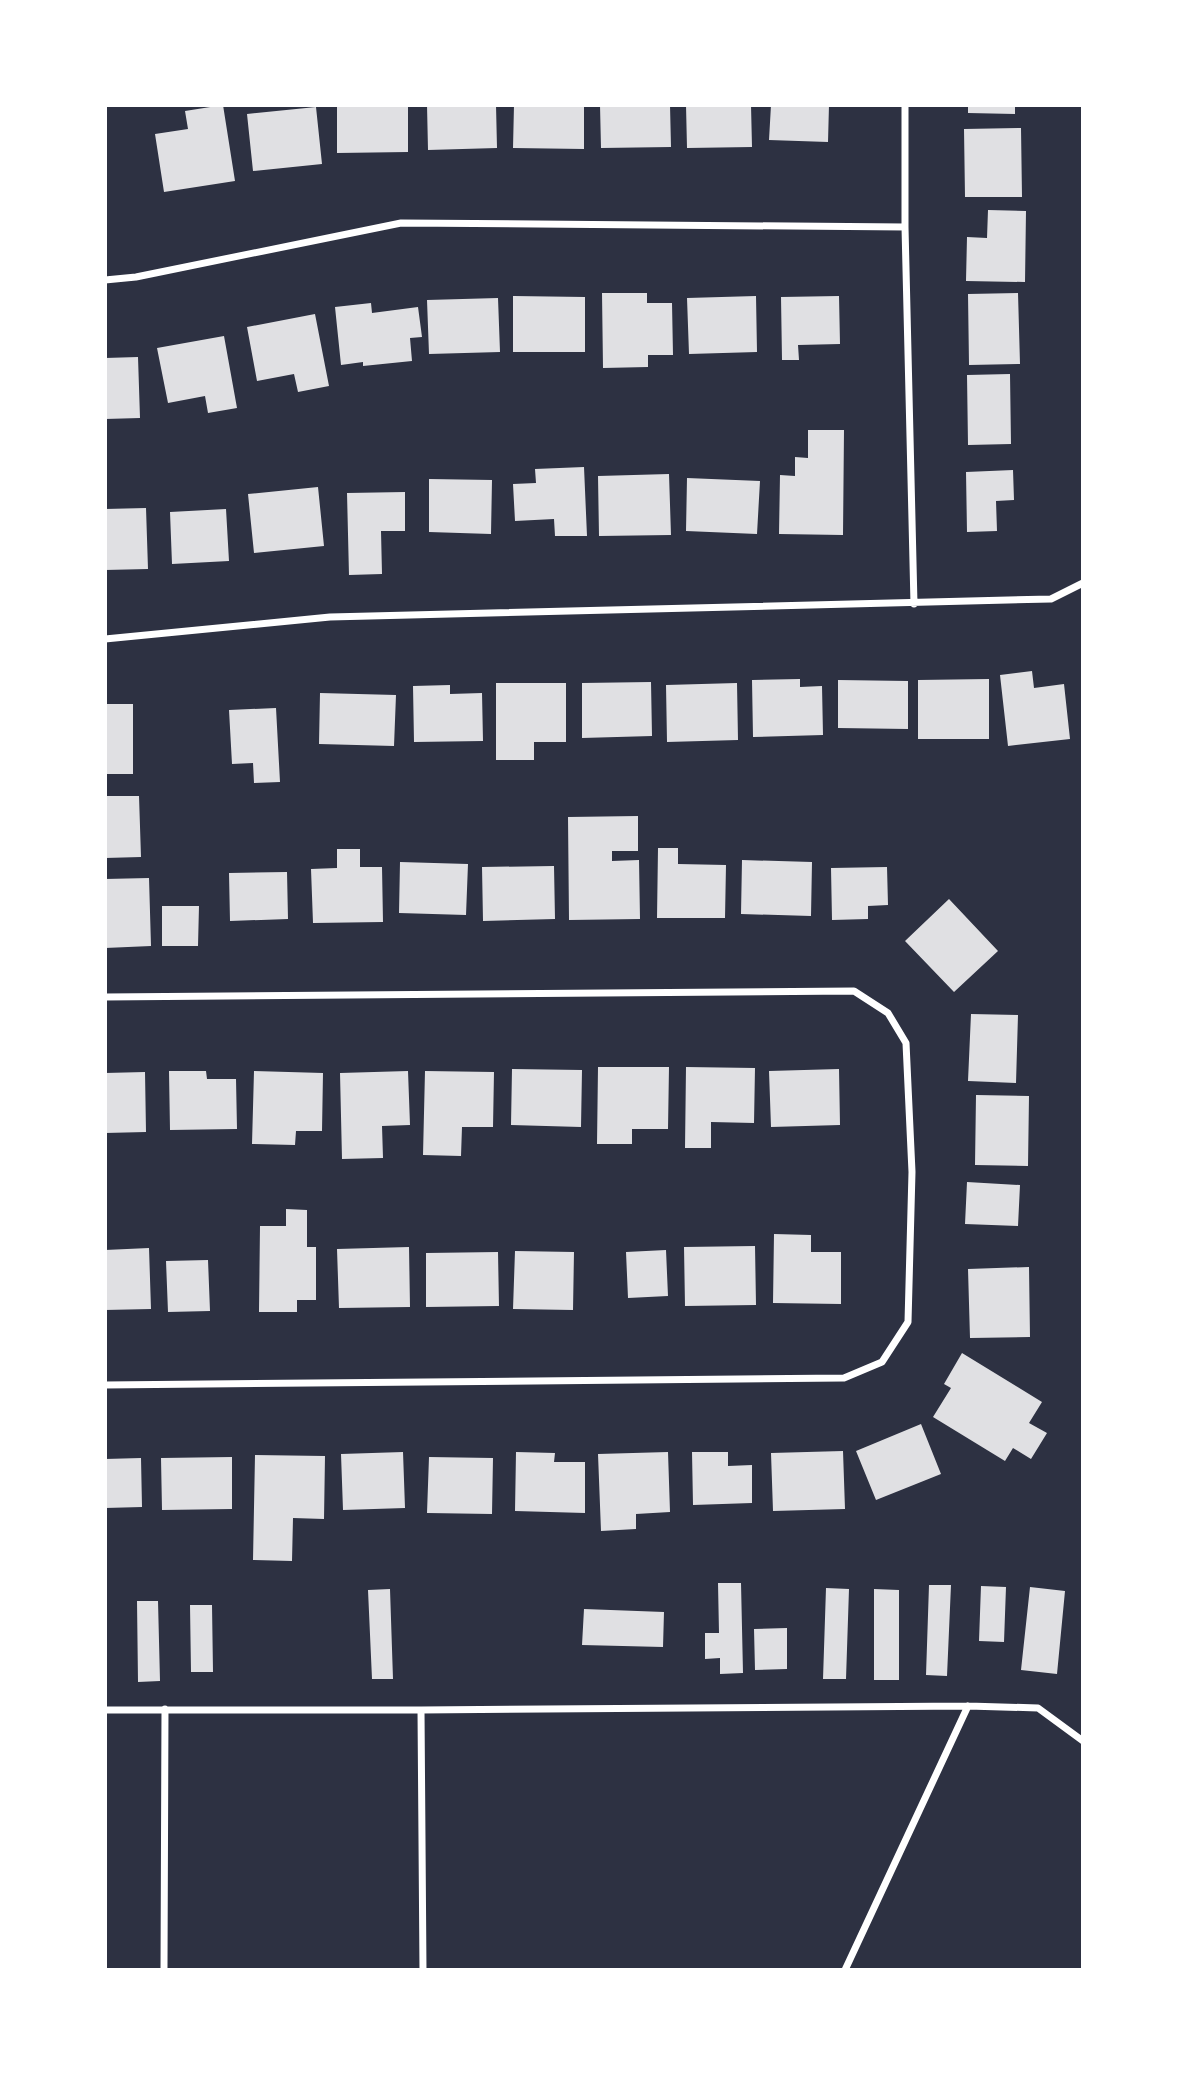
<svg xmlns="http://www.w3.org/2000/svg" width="1188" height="2075" font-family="'PT Sans Narrow',sans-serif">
	<rect width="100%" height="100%" fill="#2d3142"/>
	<path fill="#e0e0e3" d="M 223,105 L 235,181 L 164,192 L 155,134 L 188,129 L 185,111 Z
		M 337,105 L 408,105 L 408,152 L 337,153 Z
		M 427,105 L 496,105 L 497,148 L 428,150 Z
		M 514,105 L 584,105 L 584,149 L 513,148 Z
		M 600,105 L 670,105 L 671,147 L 601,148 Z
		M 686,105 L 751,105 L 752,147 L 687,148 Z
		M 771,105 L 829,105 L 828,142 L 769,140 Z
		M 968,105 L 1015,105 L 1015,114 L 968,113 Z
		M 316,107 L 322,164 L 253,171 L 247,114 Z
		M 1021,128 L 1022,197 L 965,197 L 964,129 Z
		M 988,210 L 1026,211 L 1025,282 L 966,281 L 967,237 L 987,238 Z
		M 602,293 L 647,293 L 647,303 L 672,303 L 673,355 L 648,355 L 648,367 L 603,368 Z
		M 1018,293 L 1020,364 L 969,365 L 968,294 Z
		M 513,296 L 585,297 L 585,352 L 513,352 Z
		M 756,296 L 757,352 L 689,354 L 687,298 Z
		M 839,296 L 840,344 L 798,345 L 799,360 L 782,360 L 781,297 Z
		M 498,298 L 500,352 L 429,354 L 427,300 Z
		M 371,303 L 372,313 L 418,307 L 422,337 L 410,338 L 412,361 L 363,366 L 363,362 L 341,365 L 335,307 Z
		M 315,314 L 329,386 L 298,392 L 294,374 L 257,381 L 247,327 Z
		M 224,336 L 237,408 L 208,413 L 205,396 L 168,403 L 157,348 Z
		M 138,357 L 140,418 L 105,419 L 105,358 Z
		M 1010,374 L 1011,444 L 968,445 L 967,375 Z
		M 808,430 L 844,430 L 843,535 L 779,534 L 780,475 L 795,476 L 795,457 L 808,458 Z
		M 584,467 L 587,536 L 555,536 L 554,519 L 515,521 L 513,484 L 536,483 L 535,469 Z
		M 1013,470 L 1014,500 L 996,501 L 997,531 L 967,532 L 966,472 Z
		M 669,474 L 671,535 L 599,536 L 598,476 Z
		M 687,478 L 760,481 L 757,534 L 686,531 Z
		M 429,479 L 492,480 L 491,534 L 429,532 Z
		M 318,487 L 324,546 L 254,553 L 248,494 Z
		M 405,492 L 405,531 L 381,531 L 382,574 L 349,575 L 347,493 Z
		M 146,508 L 148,569 L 105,570 L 105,509 Z
		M 226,509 L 229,561 L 172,564 L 170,512 Z
		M 1032,671 L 1034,688 L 1064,684 L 1070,739 L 1008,746 L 1000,675 Z
		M 800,679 L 800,687 L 822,686 L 823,735 L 753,737 L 752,680 Z
		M 989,679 L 989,739 L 918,739 L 918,680 Z
		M 838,680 L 908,681 L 908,729 L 838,728 Z
		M 651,682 L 652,736 L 582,738 L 582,683 Z
		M 496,683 L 566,683 L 566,742 L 534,742 L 534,760 L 496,760 Z
		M 737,683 L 738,740 L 667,742 L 666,685 Z
		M 450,685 L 450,694 L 482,693 L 483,741 L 414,742 L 413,686 Z
		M 320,693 L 396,695 L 394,746 L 319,744 Z
		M 105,704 L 133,704 L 133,774 L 105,774 Z
		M 276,708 L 280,782 L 254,783 L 253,763 L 232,764 L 229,710 Z
		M 105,796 L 139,796 L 141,857 L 105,858 Z
		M 638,816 L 638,851 L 612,851 L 612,861 L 639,860 L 640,919 L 569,920 L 568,817 Z
		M 658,848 L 678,848 L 678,864 L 726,865 L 725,918 L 657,918 Z
		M 337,849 L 360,849 L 360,867 L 382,867 L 383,922 L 313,923 L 311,869 L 337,868 Z
		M 742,860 L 812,862 L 811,916 L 741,914 Z
		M 400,862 L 468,864 L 466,915 L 399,913 Z
		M 554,866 L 555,919 L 483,921 L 482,867 Z
		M 887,867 L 888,905 L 868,906 L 868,919 L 832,920 L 831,868 Z
		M 287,872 L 288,919 L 230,921 L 229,873 Z
		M 149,878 L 151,946 L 105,948 L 105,879 Z
		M 949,899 L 998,951 L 954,992 L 905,941 Z
		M 162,906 L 199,906 L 198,946 L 162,946 Z
		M 971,1014 L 1018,1015 L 1016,1083 L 968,1081 Z
		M 598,1067 L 669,1067 L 668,1129 L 632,1129 L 632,1144 L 597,1144 Z
		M 686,1067 L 755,1068 L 754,1123 L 711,1122 L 711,1148 L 685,1148 Z
		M 512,1069 L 582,1070 L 581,1127 L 511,1125 Z
		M 839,1069 L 840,1125 L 771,1127 L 769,1071 Z
		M 169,1071 L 206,1071 L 207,1079 L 236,1079 L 237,1129 L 170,1130 Z
		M 254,1071 L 323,1073 L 322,1131 L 296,1131 L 295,1145 L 252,1144 Z
		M 408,1071 L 410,1125 L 382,1126 L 383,1158 L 342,1159 L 340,1073 Z
		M 425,1071 L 494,1072 L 493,1127 L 462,1127 L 461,1156 L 423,1155 Z
		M 145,1072 L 146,1132 L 105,1133 L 105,1073 Z
		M 976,1095 L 1029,1096 L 1028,1166 L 975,1165 Z
		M 967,1182 L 1020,1185 L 1018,1226 L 965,1224 Z
		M 286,1209 L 307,1210 L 307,1247 L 316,1247 L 316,1300 L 297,1300 L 297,1312 L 259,1312 L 260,1226 L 286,1226 Z
		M 774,1234 L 811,1235 L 811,1252 L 841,1252 L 841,1304 L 773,1303 Z
		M 755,1246 L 756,1305 L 685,1306 L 684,1247 Z
		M 409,1247 L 410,1307 L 339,1308 L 337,1249 Z
		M 149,1248 L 151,1309 L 105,1310 L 105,1250 Z
		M 666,1250 L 668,1296 L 628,1298 L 626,1252 Z
		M 515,1251 L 574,1252 L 573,1310 L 513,1309 Z
		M 498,1252 L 499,1306 L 426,1307 L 426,1253 Z
		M 208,1260 L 210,1311 L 168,1312 L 166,1261 Z
		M 1029,1267 L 1030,1337 L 970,1338 L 968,1269 Z
		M 962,1353 L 1042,1402 L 1029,1423 L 1047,1433 L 1031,1459 L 1013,1448 L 1005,1461 L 933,1417 L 951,1388 L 944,1384 Z
		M 921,1424 L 941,1474 L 876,1500 L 856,1451 Z
		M 843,1451 L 845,1509 L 773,1511 L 771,1453 Z
		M 403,1452 L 405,1508 L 343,1510 L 341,1454 Z
		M 516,1452 L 555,1453 L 554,1462 L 585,1462 L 585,1513 L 515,1511 Z
		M 668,1452 L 670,1512 L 636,1514 L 636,1529 L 601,1531 L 598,1454 Z
		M 692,1452 L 728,1452 L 728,1466 L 752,1465 L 752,1503 L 693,1505 Z
		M 255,1455 L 325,1456 L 324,1519 L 293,1518 L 292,1561 L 253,1560 Z
		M 232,1457 L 232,1509 L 162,1510 L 161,1458 Z
		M 429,1457 L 493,1458 L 492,1514 L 427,1513 Z
		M 141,1458 L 142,1507 L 105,1508 L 105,1459 Z
		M 718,1583 L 741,1583 L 743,1673 L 720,1674 L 720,1658 L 705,1659 L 705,1633 L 719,1633 Z
		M 929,1585 L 951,1585 L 947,1676 L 926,1675 Z
		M 981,1586 L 1006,1587 L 1004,1642 L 979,1641 Z
		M 1030,1587 L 1065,1591 L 1057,1674 L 1021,1670 Z
		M 826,1588 L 849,1589 L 846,1679 L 823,1679 Z
		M 390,1589 L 393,1679 L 372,1679 L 368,1590 Z
		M 874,1589 L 899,1590 L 899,1680 L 874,1680 Z
		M 137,1601 L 158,1601 L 160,1681 L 138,1682 Z
		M 190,1605 L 212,1605 L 213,1672 L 191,1672 Z
		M 584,1609 L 664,1612 L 663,1647 L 582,1645 Z
		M 787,1628 L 787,1669 L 755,1670 L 754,1629 Z"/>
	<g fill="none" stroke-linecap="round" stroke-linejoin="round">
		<path stroke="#fff" stroke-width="7" d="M 905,105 L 905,227 L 914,604
			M 105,280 L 136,277 L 401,223 L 905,227
			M 105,639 L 330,617 L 1051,599 L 1083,583
			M 105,997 L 854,991 L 888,1013 L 906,1043 L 912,1172 L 908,1322 L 882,1362 L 844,1378 L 105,1385
			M 105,1710 L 421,1710 L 968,1706 L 1038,1708 L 1083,1741
			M 421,1710 L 423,1970
			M 164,1970 L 165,1709
			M 845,1970 L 968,1706"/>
	</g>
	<rect width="1188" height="2075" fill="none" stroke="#ffffff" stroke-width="214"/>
</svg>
